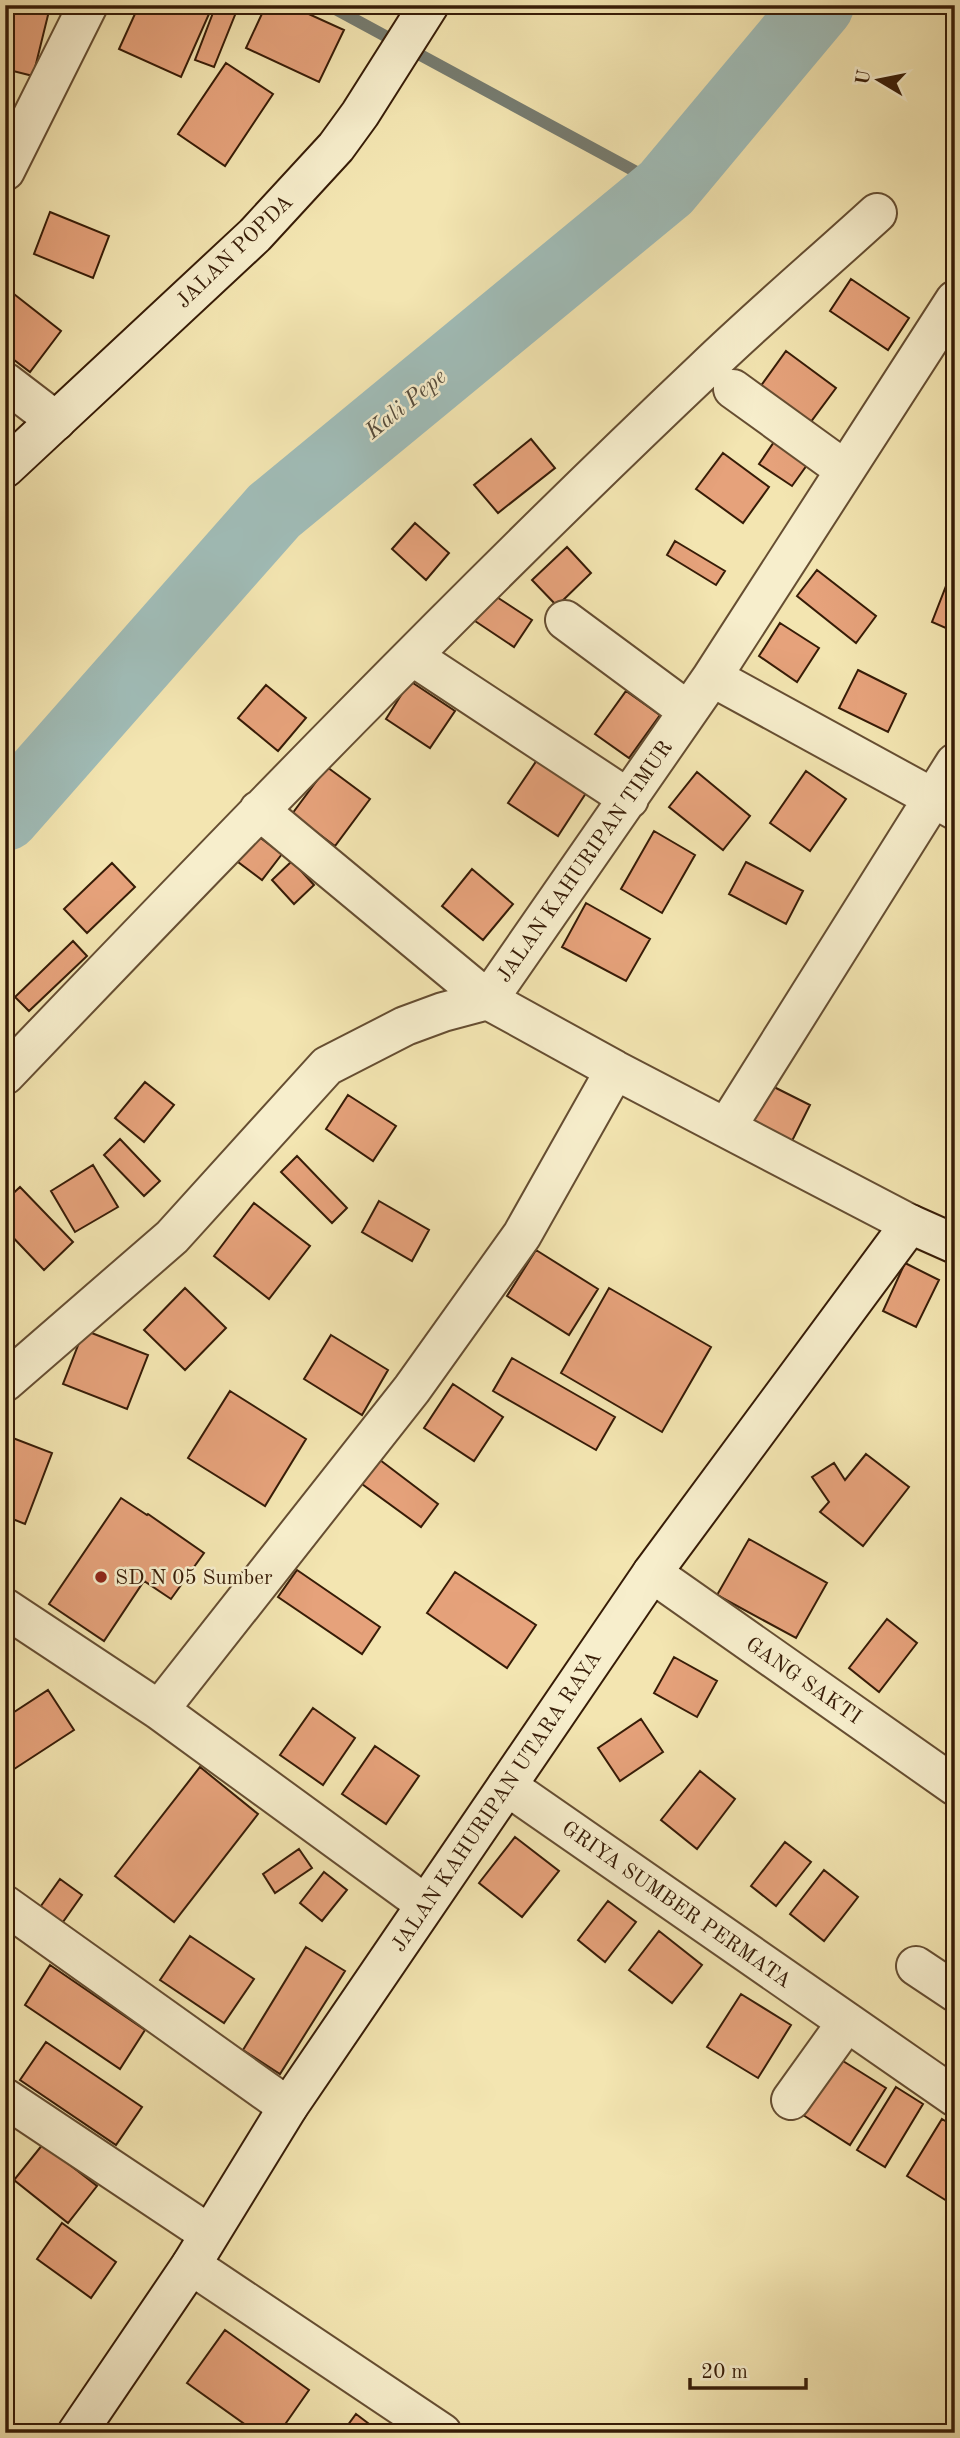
<svg xmlns="http://www.w3.org/2000/svg" width="960" height="2438" font-family="'Old Standard TT',serif">
	<rect width="100%" height="100%" fill="#f3e5b1"/>
	<filter id="stains"><feTurbulence type="fractalNoise" baseFrequency=".00286" numOctaves="4"/><feColorMatrix values="0 0 0 0 .2 0 0 0 0 .09 0 0 0 0 .02 0 0 0 .5 -.17"/></filter>
	<radialGradient id="worn" r=".72"><stop offset=".6" stop-color="#630" stop-opacity="0"/><stop offset="1" stop-color="#630" stop-opacity=".3"/></radialGradient>
	<g fill="none" stroke-linecap="round" stroke-linejoin="round">
		<path stroke="#767c71" stroke-width="12" d="M 328,5 L 666,188"/>
		<path stroke="#a0bcb7" stroke-width="70" d="M 5,816 L 274,511 L 666,188 L 819,5"/>
	</g>
	<path fill="#e6a27b" stroke="#371c07" stroke-width="2" d="M 5,5 L 50,7 L 33,76 L 5,69 Z
		M 139,5 L 213,5 L 181,77 L 119,49 Z
		M 216,5 L 239,5 L 214,67 L 195,60 Z
		M 266,5 L 289,5 L 344,30 L 319,82 L 246,48 Z
		M 226,63 L 273,94 L 225,166 L 178,134 Z
		M 50,212 L 109,236 L 93,278 L 34,254 Z
		M 851,279 L 909,318 L 888,350 L 830,311 Z
		M 5,287 L 61,331 L 30,372 L 5,353 Z
		M 786,351 L 836,388 L 810,423 L 760,387 Z
		M 531,439 L 555,468 L 498,513 L 474,485 Z
		M 774,442 L 807,465 L 792,486 L 759,464 Z
		M 723,453 L 769,487 L 743,523 L 696,489 Z
		M 415,523 L 449,553 L 426,580 L 392,549 Z
		M 675,541 L 725,571 L 716,585 L 667,555 Z
		M 567,547 L 591,573 L 557,606 L 532,580 Z
		M 817,570 L 876,616 L 856,643 L 797,596 Z
		M 946,586 L 955,589 L 955,632 L 932,622 Z
		M 483,588 L 532,620 L 514,647 L 466,615 Z
		M 780,623 L 819,648 L 797,682 L 759,656 Z
		M 858,670 L 906,694 L 888,732 L 839,708 Z
		M 410,681 L 455,711 L 430,748 L 386,719 Z
		M 266,685 L 306,718 L 278,751 L 238,718 Z
		M 626,691 L 660,715 L 629,758 L 595,734 Z
		M 539,757 L 588,790 L 558,836 L 508,803 Z
		M 327,767 L 370,799 L 335,846 L 292,814 Z
		M 806,771 L 846,799 L 810,851 L 770,823 Z
		M 697,772 L 750,816 L 723,850 L 669,807 Z
		M 250,830 L 282,854 L 262,880 L 230,856 Z
		M 654,831 L 695,855 L 662,913 L 621,889 Z
		M 292,861 L 314,885 L 294,904 L 272,880 Z
		M 746,862 L 803,891 L 786,924 L 729,894 Z
		M 112,863 L 135,887 L 87,933 L 64,909 Z
		M 472,869 L 513,904 L 483,940 L 442,906 Z
		M 586,903 L 650,939 L 626,981 L 562,947 Z
		M 73,941 L 87,956 L 29,1011 L 15,997 Z
		M 145,1082 L 174,1105 L 144,1142 L 115,1118 Z
		M 770,1085 L 810,1105 L 790,1145 L 750,1125 Z
		M 348,1095 L 396,1126 L 373,1161 L 326,1129 Z
		M 120,1139 L 160,1181 L 144,1196 L 104,1155 Z
		M 297,1156 L 347,1208 L 332,1223 L 281,1172 Z
		M 93,1165 L 118,1207 L 75,1232 L 51,1191 Z
		M 20,1187 L 73,1242 L 44,1270 L 5,1229 L 5,1201 Z
		M 379,1201 L 429,1230 L 412,1261 L 362,1232 Z
		M 254,1203 L 310,1246 L 269,1299 L 214,1256 Z
		M 536,1250 L 598,1289 L 569,1335 L 507,1296 Z
		M 905,1263 L 939,1280 L 916,1327 L 883,1311 Z
		M 185,1288 L 226,1328 L 185,1370 L 144,1330 Z
		M 609,1288 L 711,1347 L 662,1432 L 561,1373 Z
		M 84,1330 L 148,1355 L 127,1409 L 63,1384 Z
		M 331,1335 L 388,1370 L 362,1415 L 304,1379 Z
		M 512,1358 L 615,1417 L 596,1450 L 493,1391 Z
		M 453,1384 L 503,1417 L 474,1461 L 424,1428 Z
		M 230,1391 L 306,1439 L 265,1506 L 188,1458 Z
		M 5,1435 L 52,1453 L 25,1524 L 5,1516 Z
		M 866,1454 L 909,1487 L 863,1546 L 820,1512 L 829,1502 L 812,1477 L 834,1463 L 845,1480 Z
		M 380,1460 L 438,1504 L 421,1527 L 362,1484 Z
		M 121,1498 L 147,1515 L 148,1514 L 204,1553 L 171,1599 L 144,1581 L 104,1641 L 49,1604 Z
		M 749,1539 L 827,1583 L 796,1638 L 717,1595 Z
		M 297,1570 L 380,1627 L 362,1654 L 278,1597 Z
		M 455,1572 L 536,1625 L 507,1668 L 427,1613 Z
		M 887,1619 L 917,1643 L 879,1692 L 849,1668 Z
		M 674,1657 L 717,1681 L 697,1717 L 654,1693 Z
		M 48,1690 L 74,1730 L 5,1775 L 5,1718 Z
		M 313,1708 L 355,1738 L 323,1785 L 280,1755 Z
		M 641,1719 L 663,1752 L 620,1781 L 598,1748 Z
		M 375,1746 L 419,1776 L 386,1824 L 342,1794 Z
		M 200,1767 L 258,1814 L 174,1922 L 115,1876 Z
		M 700,1771 L 735,1799 L 697,1849 L 661,1820 Z
		M 515,1837 L 559,1871 L 522,1917 L 479,1883 Z
		M 785,1842 L 811,1862 L 776,1906 L 751,1886 Z
		M 299,1849 L 312,1868 L 275,1893 L 263,1874 Z
		M 824,1870 L 858,1897 L 824,1941 L 790,1914 Z
		M 324,1872 L 347,1890 L 322,1921 L 300,1903 Z
		M 60,1879 L 82,1895 L 58,1929 L 36,1913 Z
		M 608,1901 L 636,1922 L 605,1962 L 578,1940 Z
		M 5,1917 L 20,1923 L 5,1961 Z
		M 659,1931 L 702,1965 L 672,2003 L 629,1970 Z
		M 190,1936 L 254,1979 L 224,2023 L 160,1980 Z
		M 306,1947 L 345,1971 L 280,2074 L 243,2050 Z
		M 50,1965 L 145,2030 L 120,2069 L 25,2005 Z
		M 741,1994 L 791,2025 L 758,2078 L 707,2047 Z
		M 46,2042 L 142,2107 L 116,2145 L 20,2080 Z
		M 835,2056 L 886,2088 L 850,2145 L 800,2113 Z
		M 896,2087 L 923,2104 L 885,2167 L 857,2150 Z
		M 942,2119 L 955,2127 L 955,2206 L 907,2176 Z
		M 43,2144 L 97,2186 L 68,2223 L 14,2180 Z
		M 62,2223 L 116,2262 L 91,2298 L 37,2259 Z
		M 225,2330 L 309,2390 L 279,2433 L 257,2433 L 187,2383 Z
		M 356,2414 L 381,2433 L 342,2433 Z"/>
	<g fill="none" stroke-linecap="round" stroke-linejoin="round">
		<defs>
			<path id="street" d="M 5,171 L 88,5
				M 5,382 L 56,421
				M 733,389 L 845,470
				M 565,620 L 688,711
				M 412,656 L 629,799
				M 712,677 L 955,300
				M 259,810 L 488,1000 L 615,1070 L 910,1224
				M 5,1075 C 234,836 463,598 704,370 C 760,316 820,265 877,213
				M 726,1128 L 955,763
				M 5,1382 L 172,1237 L 327,1066 L 405,1026 L 443,1012 L 488,1000 L 712,677 L 955,810
				M 652,1573 L 955,1786
				M 5,1608 L 159,1710 L 425,1904
				M 159,1710 L 412,1389 L 522,1235 L 615,1070
				M 507,1786 L 955,2097
				M 5,1905 L 288,2107
				M 916,1966 L 955,1992
				M 5,2098 L 209,2234
				M 791,2100 L 847,2022
				M 191,2265 L 442,2433"/>
			<path id="secondary" d="M 5,468 L 255,235 L 336,147 L 360,114 L 429,5
				M 77,2433 L 191,2265 L 288,2107 L 652,1573 L 910,1224 L 955,1244"/>
		</defs>
		<use href="#street" stroke="#664e32" stroke-width="42"/>
		<use href="#secondary" stroke="#371c07" stroke-width="42"/>
		<use href="#street" stroke="#f7eecc" stroke-width="38"/>
		<use href="#secondary" stroke="#f7eecc" stroke-width="38"/>
	</g>
	<circle fill="#8f2418" stroke="#f7eecc" stroke-width="2.5" cx="101" cy="1577" r="7"/>
	<g text-anchor="middle" stroke-width="5" stroke-linejoin="round" paint-order="stroke">
		<g font-size="21" fill="#371c07" stroke="#f7eecc">
			<text transform="translate(234 251) rotate(-44)" y="7">JALAN POPDA</text>
			<text transform="translate(584 861) rotate(-55)" y="7">JALAN KAHURIPAN TIMUR</text>
			<text transform="translate(804 1680) rotate(35)" y="7">GANG SAKTI</text>
			<text transform="translate(496 1801) rotate(-56)" y="7">JALAN KAHURIPAN UTARA RAYA</text>
			<text transform="translate(677 1904) rotate(35)" y="7">GRIYA SUMBER PERMATA</text>
		</g>
		<g font-size="21" fill="#371c07" stroke="#f7eecc" text-anchor="start">
			<text x="115" y="1584">SD N 05 Sumber</text>
		</g>
		<g font-size="23" font-style="italic" fill="#564c3c" stroke="#f7eecc">
			<text transform="translate(405 403) rotate(-39)" y="8">Kali Pepe</text>
		</g>
	</g>
	<rect width="960" height="2438" fill="none" stroke="#f3e5b1" stroke-width="28"/>
	<rect x="7" y="7" width="946" height="2424" fill="none" stroke="#371c07" stroke-width="3.5"/>
	<rect x="14" y="14" width="932" height="2410" fill="none" stroke="#371c07" stroke-width="2"/>
	<g transform="translate(879 80) rotate(280)" stroke="#f7eecc" stroke-width="5" paint-order="stroke">
	<path d="M0-5L12 26L0 18L-12 26Z" fill="#371c07"/>
	<text y="-10" font-size="19" font-weight="bold" text-anchor="middle" fill="#371c07">U</text>
	</g>
	<path d="M690 2378v10h116v-10" fill="none" stroke="#371c07" stroke-width="3.5"/>
	<text x="701" y="2378" font-size="21" fill="#371c07" stroke="#f7eecc" stroke-width="5" paint-order="stroke">20 m</text>
	<rect width="100%" height="100%" filter="url(#stains)"/>
	<rect width="100%" height="100%" fill="url(#worn)"/>
</svg>
